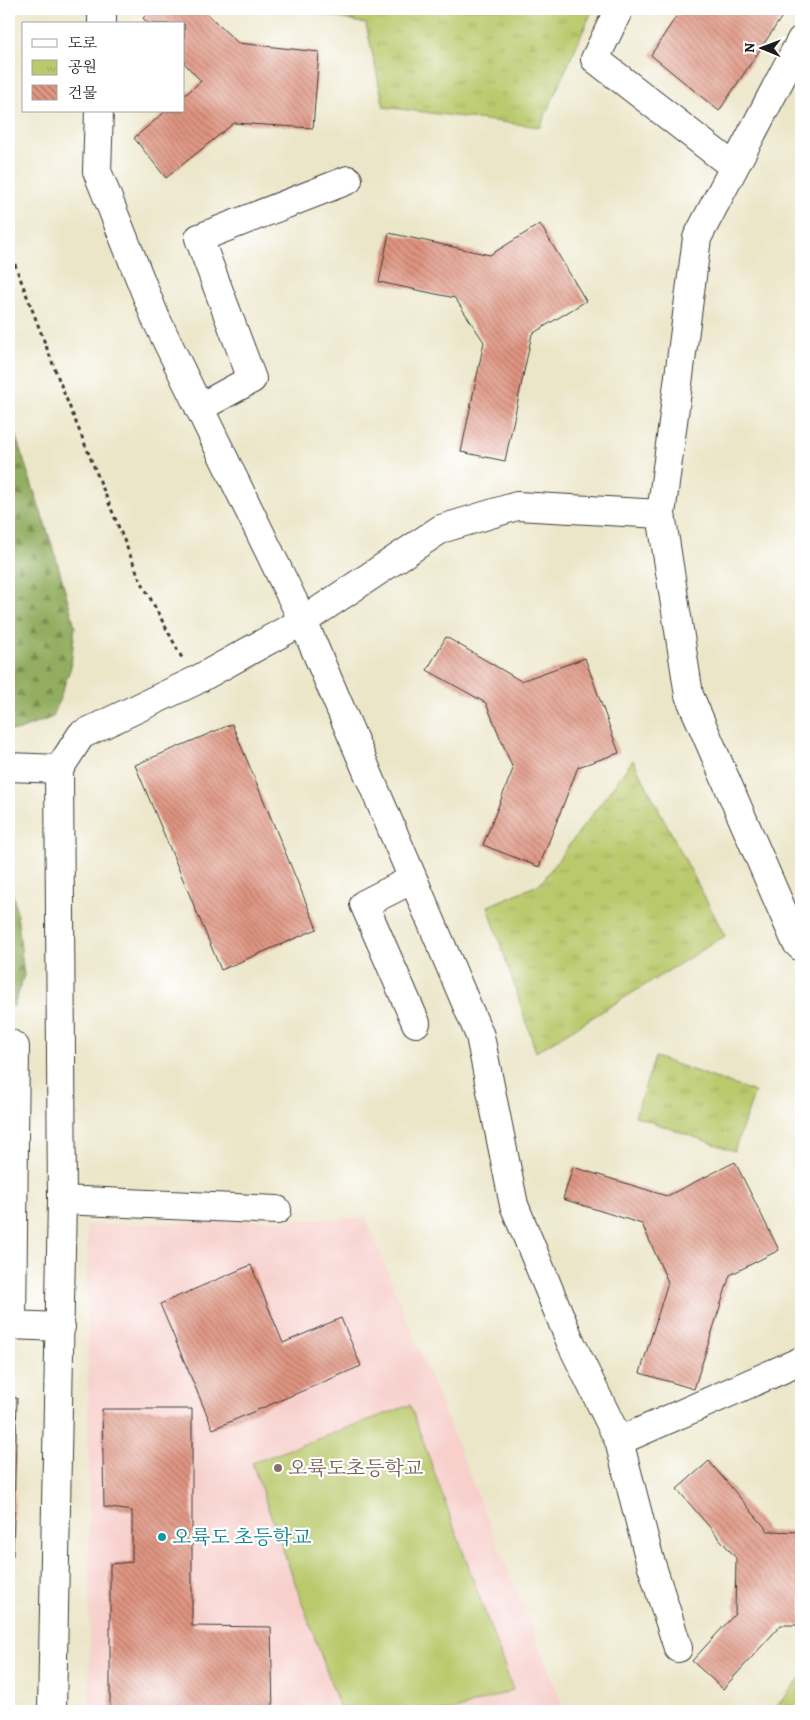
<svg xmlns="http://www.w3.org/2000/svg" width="810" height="1720" font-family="Alegreya,'Noto Serif KR',serif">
	<defs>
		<pattern id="forest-firs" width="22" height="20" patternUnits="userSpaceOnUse" patternTransform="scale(1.25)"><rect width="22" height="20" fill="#93ad60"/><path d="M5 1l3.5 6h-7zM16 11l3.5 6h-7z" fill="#778c4e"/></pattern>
		<pattern id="park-tufts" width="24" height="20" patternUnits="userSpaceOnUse" patternTransform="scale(1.25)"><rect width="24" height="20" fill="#bac96c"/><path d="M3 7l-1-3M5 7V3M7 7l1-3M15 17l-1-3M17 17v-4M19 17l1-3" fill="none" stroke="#9fac5d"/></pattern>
		<pattern id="building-back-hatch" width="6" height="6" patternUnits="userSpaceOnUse" patternTransform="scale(1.25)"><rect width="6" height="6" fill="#df9481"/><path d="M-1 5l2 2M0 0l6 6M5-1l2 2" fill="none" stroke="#b47869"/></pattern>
	</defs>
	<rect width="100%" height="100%" fill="#fff"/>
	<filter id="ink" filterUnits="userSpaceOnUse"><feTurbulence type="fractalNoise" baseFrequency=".02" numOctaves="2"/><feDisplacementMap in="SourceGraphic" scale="10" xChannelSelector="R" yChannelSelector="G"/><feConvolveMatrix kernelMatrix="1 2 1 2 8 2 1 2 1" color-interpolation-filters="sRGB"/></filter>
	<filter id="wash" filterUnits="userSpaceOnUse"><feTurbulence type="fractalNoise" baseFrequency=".0096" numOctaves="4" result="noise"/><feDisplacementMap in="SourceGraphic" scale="20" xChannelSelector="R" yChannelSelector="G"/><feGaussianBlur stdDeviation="1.12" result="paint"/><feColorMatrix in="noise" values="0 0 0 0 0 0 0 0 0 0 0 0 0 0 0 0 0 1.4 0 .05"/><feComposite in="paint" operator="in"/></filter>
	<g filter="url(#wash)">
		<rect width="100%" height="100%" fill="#ece6c9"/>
		<path fill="#f7d0cc" d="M 366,1218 L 565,1711 L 90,1711 L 87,1225 Z"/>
		<path fill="url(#forest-firs)" stroke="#58643e" d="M 9,416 L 55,554 L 75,626 L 71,667 L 53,717 L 17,731 L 9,730 Z
			M 9,875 L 17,914 L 24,975 L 14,1007 L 9,1003 Z"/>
		<path fill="url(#park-tufts)" stroke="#6b7244" d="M 298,9 L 593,9 L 540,127 L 384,107 L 366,24 Z
			M 633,760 L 725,936 L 536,1052 L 488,906 L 540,884 Z
			M 655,1057 L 755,1092 L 734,1151 L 635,1116 Z
			M 801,1677 L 801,1711 L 773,1711 Z"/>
		<path fill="#bac96c" stroke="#6b7244" d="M 410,1405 L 513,1690 L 453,1711 L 341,1711 L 252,1463 Z"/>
		<g id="blocks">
			<path fill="url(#building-back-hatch)" d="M 152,9 L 202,9 L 238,43 L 319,52 L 313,128 L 234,123 L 166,178 L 134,138 L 166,111 L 184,111 L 184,96 L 201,81 L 184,63 L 184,24 L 148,24 L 143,18 Z
				M 681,9 L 787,9 L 719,111 L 651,55 Z
				M 540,224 L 586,301 L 532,334 L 505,461 L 461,452 L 484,342 L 455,298 L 379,282 L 389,233 L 490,255 Z
				M 446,637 L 521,681 L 585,658 L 619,753 L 578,767 L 539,867 L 483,845 L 513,769 L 486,703 L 427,670 Z
				M 232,724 L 317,929 L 221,970 L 135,765 Z
				M 735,1162 L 779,1250 L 730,1275 L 694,1389 L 640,1373 L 668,1282 L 642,1224 L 563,1199 L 573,1167 L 667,1196 Z
				M 251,1265 L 283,1343 L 341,1318 L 361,1366 L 213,1429 L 160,1304 Z
				M 9,1398 L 17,1398 L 13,1556 L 9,1556 Z
				M 102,1409 L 192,1409 L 192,1626 L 271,1627 L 273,1711 L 110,1711 L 110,1564 L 132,1562 L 132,1511 L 104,1507 Z
				M 709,1461 L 768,1531 L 801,1532 L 801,1625 L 781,1625 L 723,1689 L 692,1661 L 735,1614 L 736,1558 L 677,1489 Z"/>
		</g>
	</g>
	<g filter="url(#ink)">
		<use href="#blocks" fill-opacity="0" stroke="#3b3a36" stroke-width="1"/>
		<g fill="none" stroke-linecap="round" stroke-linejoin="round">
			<defs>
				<path id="minor" d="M 619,9 L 595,59 L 734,167
					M 102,24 L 102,9
					M 801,40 L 697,238 L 661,514 L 689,695 L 796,942 L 801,947
					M 99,111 L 97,171 L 156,319 L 303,621 L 480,1036 L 514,1205 L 571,1343 L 619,1441 L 801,1361
					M 199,408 L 252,379 L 199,238 L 348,180
					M 9,767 L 59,769
					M 413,879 L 364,904 L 416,1023
					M 9,1043 L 15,1047 L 12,1325
					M 62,1200 L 277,1210
					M 9,1325 L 61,1327
					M 619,1441 L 649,1557 L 678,1648
					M 52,1711 L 62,1200 L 59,769 L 81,735 L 195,681 L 303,621 L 441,529 L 517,506 L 661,514"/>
			</defs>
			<use href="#minor" stroke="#3b3a36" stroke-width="30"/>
			<path stroke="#3b3a36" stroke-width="3" stroke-dasharray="4 4" stroke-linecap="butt" d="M 9,249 L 64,393 L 139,577 L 182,658"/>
			<use href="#minor" stroke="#fff" stroke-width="28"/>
		</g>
	</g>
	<circle fill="#8d6e63" stroke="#fff" stroke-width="2" cx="278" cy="1468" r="5"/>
	<circle fill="#0f9aa8" stroke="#fff" stroke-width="2" cx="162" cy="1537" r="5"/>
	<g text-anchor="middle" stroke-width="4.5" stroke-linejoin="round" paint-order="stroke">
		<g font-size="20" fill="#785e54" stroke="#fff" text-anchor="start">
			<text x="288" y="1475">오륙도초등학교</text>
		</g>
		<g font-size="20" fill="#0d838f" stroke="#fff" text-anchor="start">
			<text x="172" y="1544">오륙도 초등학교</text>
		</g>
	</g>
	<rect width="810" height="1720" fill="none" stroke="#fff" stroke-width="30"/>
	<rect x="22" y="22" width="162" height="90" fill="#ffffff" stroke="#a4a4a4"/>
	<rect x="32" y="39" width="25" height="8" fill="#ffffff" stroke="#a4a4a4"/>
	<text x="68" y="48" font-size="15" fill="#1c1c1c">도로</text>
	<rect x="32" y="60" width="25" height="15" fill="url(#park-tufts)" stroke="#a4a4a4"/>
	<text x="68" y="72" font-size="15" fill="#1c1c1c">공원</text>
	<rect x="32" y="85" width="25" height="15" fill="url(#building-back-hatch)" stroke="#a4a4a4"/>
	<text x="68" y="98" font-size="15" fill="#1c1c1c">건물</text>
	<g transform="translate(762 48) rotate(271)" stroke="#ffffff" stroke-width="4" paint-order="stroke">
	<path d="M0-4L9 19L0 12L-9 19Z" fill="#1c1c1c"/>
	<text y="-8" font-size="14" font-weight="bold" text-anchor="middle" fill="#1c1c1c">N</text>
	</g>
</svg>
